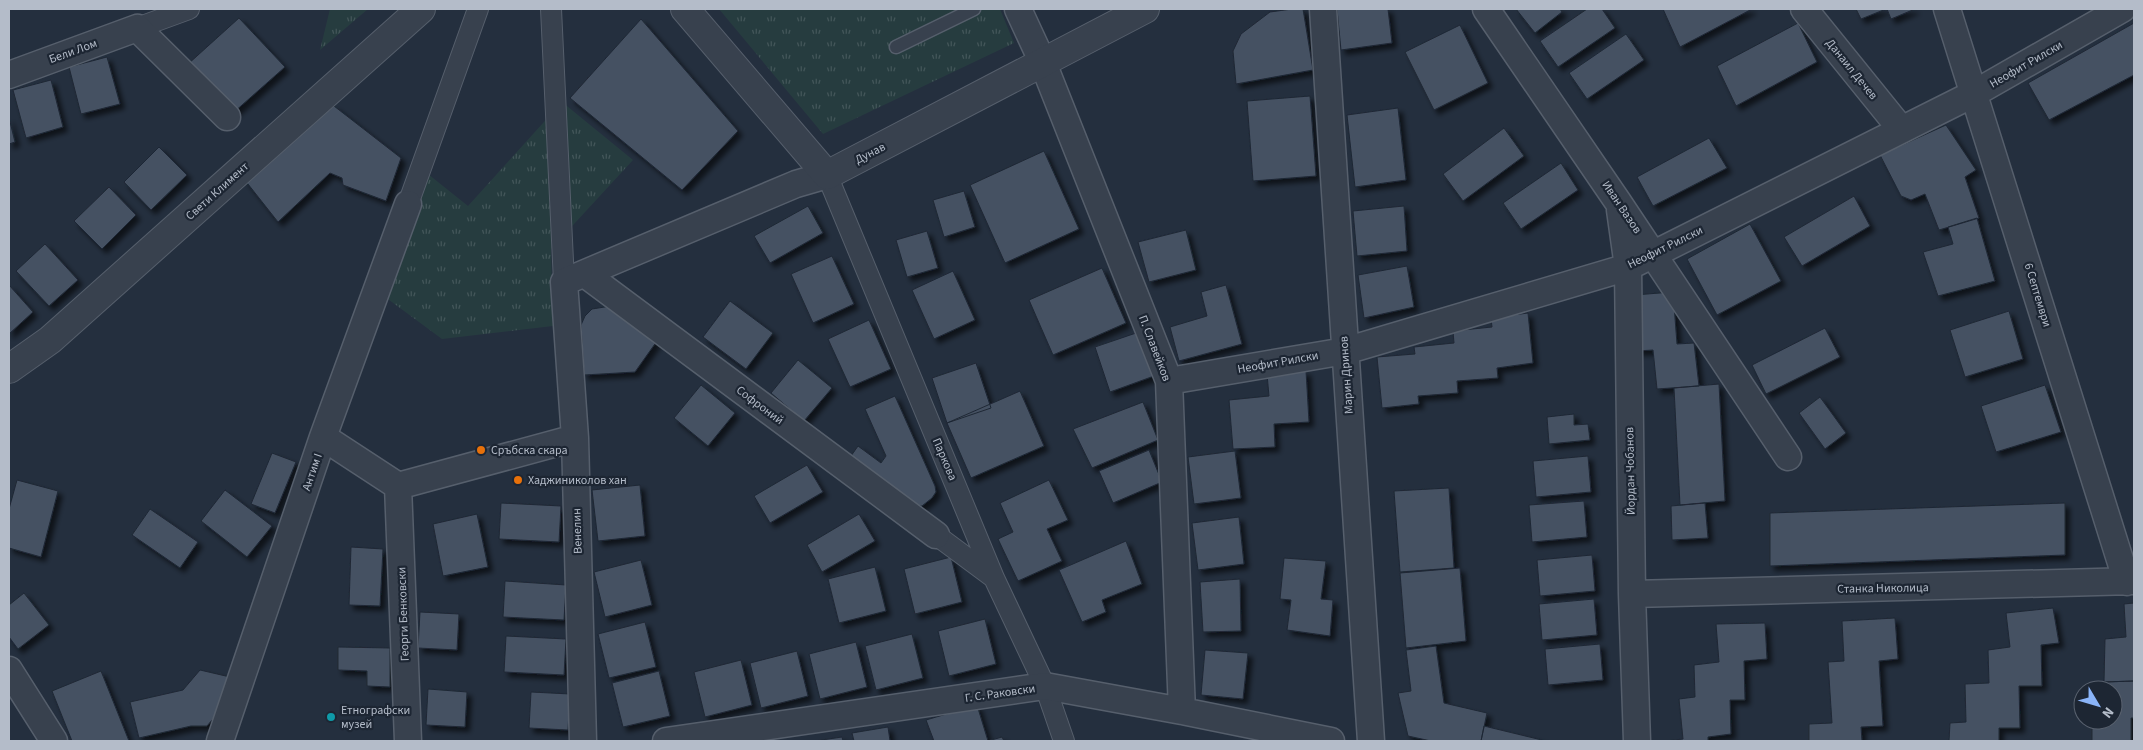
<svg xmlns="http://www.w3.org/2000/svg" width="2143" height="750" font-family="'Source Sans 3',sans-serif">
	<defs>
		<pattern id="park-tufts" width="24" height="20" patternUnits="userSpaceOnUse" patternTransform="scale(1.25)"><rect width="24" height="20" fill="#263c3f"/><path d="M3 7l-1-3M5 7V3M7 7l1-3M15 17l-1-3M17 17v-4M19 17l1-3" fill="none" stroke="#435659"/></pattern>
		<filter id="shadow"><feDropShadow dx="4.5" dy="4.5" stdDeviation="2.5" flood-color="#0009"/></filter>
	</defs>
	<rect width="100%" height="100%" fill="#242f3e"/>
	<path fill="url(#park-tufts)" d="M 330,9 L 368,9 L 320,50 Z
		M 719,9 L 1000,9 L 1014,43 L 823,134 Z
		M 562,102 L 633,160 L 551,249 L 553,326 L 442,339 L 381,294 L 428,174 L 468,206 Z"/>
	<path fill="#455162" stroke="#1f2835" filter="url(#shadow)" d="M 1292,9 L 1303,9 L 1313,70 L 1236,84 L 1233,51 L 1241,34 L 1270,12 Z
		M 1337,9 L 1388,9 L 1392,43 L 1341,50 Z
		M 1516,9 L 1560,9 L 1562,12 L 1535,33 Z
		M 1587,9 L 1602,9 L 1615,28 L 1558,67 L 1540,41 Z
		M 1663,9 L 1752,9 L 1680,47 Z
		M 1856,9 L 1886,9 L 1861,19 Z
		M 1887,9 L 1915,9 L 1891,19 Z
		M 239,18 L 285,67 L 233,113 L 187,65 Z
		M 641,19 L 738,131 L 682,190 L 570,98 Z
		M 1798,23 L 1817,62 L 1736,106 L 1717,66 Z
		M 2134,23 L 2134,75 L 2049,120 L 2028,83 Z
		M 1460,25 L 1488,83 L 1434,110 L 1405,52 Z
		M 1626,34 L 1644,60 L 1587,99 L 1569,73 Z
		M 107,57 L 120,104 L 81,114 L 69,67 Z
		M 51,80 L 63,127 L 26,138 L 13,90 Z
		M 1310,96 L 1316,176 L 1253,181 L 1247,101 Z
		M 334,106 L 401,158 L 386,201 L 343,185 L 342,178 L 330,173 L 278,222 L 244,179 Z
		M 1398,108 L 1406,180 L 1355,187 L 1347,115 Z
		M 9,118 L 15,142 L 9,144 Z
		M 1946,125 L 1976,170 L 1965,177 L 1979,218 L 1939,230 L 1925,194 L 1911,200 L 1901,196 L 1880,155 Z
		M 1504,128 L 1524,156 L 1463,201 L 1443,174 Z
		M 1709,138 L 1727,168 L 1653,206 L 1637,177 Z
		M 159,147 L 187,175 L 151,210 L 124,182 Z
		M 1044,151 L 1079,229 L 1005,263 L 970,185 Z
		M 1561,163 L 1578,190 L 1521,229 L 1503,203 Z
		M 109,187 L 136,215 L 102,249 L 74,221 Z
		M 964,191 L 975,227 L 944,237 L 933,200 Z
		M 1854,196 L 1870,226 L 1802,266 L 1784,237 Z
		M 808,206 L 823,233 L 770,263 L 754,236 Z
		M 1404,206 L 1407,251 L 1357,256 L 1353,211 Z
		M 1977,218 L 1995,281 L 1938,296 L 1923,252 L 1953,244 L 1948,227 Z
		M 1750,224 L 1781,281 L 1717,315 L 1687,259 Z
		M 1186,230 L 1196,270 L 1149,282 L 1138,242 Z
		M 927,231 L 938,268 L 907,277 L 896,240 Z
		M 45,244 L 78,280 L 49,306 L 16,271 Z
		M 832,256 L 854,304 L 813,323 L 791,274 Z
		M 1407,266 L 1414,307 L 1364,318 L 1358,275 Z
		M 1102,268 L 1126,323 L 1053,355 L 1029,300 Z
		M 953,271 L 975,320 L 934,339 L 912,290 Z
		M 9,285 L 33,312 L 9,334 Z
		M 1226,285 L 1242,344 L 1179,361 L 1170,327 L 1207,316 L 1201,292 Z
		M 1673,292 L 1677,344 L 1694,343 L 1699,386 L 1657,389 L 1653,350 L 1637,351 L 1634,295 Z
		M 730,301 L 773,333 L 746,369 L 703,337 Z
		M 611,306 L 657,341 L 635,372 L 584,375 L 581,325 L 585,316 L 592,309 Z
		M 2009,311 L 2023,359 L 1965,377 L 1950,330 Z
		M 1528,313 L 1533,363 L 1497,368 L 1498,378 L 1457,381 L 1458,393 L 1418,396 L 1419,404 L 1382,408 L 1377,357 L 1415,354 L 1414,347 L 1454,343 L 1453,331 L 1492,327 L 1491,318 Z
		M 869,320 L 891,369 L 850,387 L 828,339 Z
		M 1825,328 L 1840,357 L 1766,394 L 1752,365 Z
		M 1139,332 L 1154,376 L 1110,392 L 1095,347 Z
		M 798,360 L 832,388 L 804,421 L 771,393 Z
		M 976,363 L 991,408 L 947,423 L 932,378 Z
		M 1306,371 L 1309,422 L 1274,424 L 1275,447 L 1233,449 L 1229,400 L 1269,396 L 1267,374 Z
		M 1719,384 L 1725,501 L 1680,505 L 1674,388 Z
		M 701,385 L 735,413 L 708,446 L 674,418 Z
		M 2045,385 L 2061,432 L 1996,452 L 1981,406 Z
		M 1020,391 L 1044,446 L 971,478 L 947,423 Z
		M 895,396 L 935,486 L 936,492 L 932,498 L 922,506 L 917,506 L 851,456 L 858,446 L 881,463 L 886,456 L 865,409 Z
		M 1820,397 L 1846,433 L 1825,449 L 1799,413 Z
		M 1143,402 L 1158,440 L 1092,468 L 1073,429 Z
		M 1574,414 L 1574,425 L 1588,424 L 1590,440 L 1549,444 L 1547,417 Z
		M 1149,450 L 1162,482 L 1113,503 L 1099,471 Z
		M 1235,451 L 1241,498 L 1194,504 L 1188,457 Z
		M 272,453 L 296,462 L 275,513 L 251,504 Z
		M 1588,456 L 1591,492 L 1536,497 L 1533,461 Z
		M 807,465 L 823,492 L 770,523 L 754,496 Z
		M 17,480 L 58,491 L 41,557 L 9,548 L 9,509 Z
		M 1049,480 L 1068,520 L 1047,529 L 1062,561 L 1018,581 L 998,539 L 1013,532 L 1000,503 Z
		M 640,485 L 645,536 L 598,541 L 592,490 Z
		M 1449,488 L 1454,568 L 1400,572 L 1394,491 Z
		M 225,490 L 272,526 L 247,557 L 201,521 Z
		M 1584,501 L 1587,537 L 1532,542 L 1529,505 Z
		M 501,503 L 561,506 L 559,542 L 499,539 Z
		M 1705,503 L 1708,538 L 1672,540 L 1671,506 Z
		M 2065,503 L 2065,555 L 1770,566 L 1770,513 Z
		M 150,509 L 198,542 L 180,568 L 132,535 Z
		M 477,514 L 488,567 L 443,576 L 433,524 Z
		M 859,514 L 875,541 L 822,572 L 807,545 Z
		M 1239,517 L 1244,564 L 1198,570 L 1192,523 Z
		M 1126,541 L 1142,584 L 1102,600 L 1106,612 L 1082,622 L 1059,570 Z
		M 351,547 L 383,549 L 380,606 L 349,605 Z
		M 1592,555 L 1595,591 L 1540,596 L 1537,560 Z
		M 951,557 L 962,602 L 915,614 L 904,569 Z
		M 1284,558 L 1326,561 L 1321,599 L 1333,600 L 1330,636 L 1287,630 L 1291,600 L 1280,599 Z
		M 641,560 L 652,605 L 605,617 L 594,572 Z
		M 875,567 L 886,611 L 839,623 L 828,579 Z
		M 1460,568 L 1466,641 L 1406,648 L 1400,573 Z
		M 1240,579 L 1241,631 L 1203,632 L 1200,582 Z
		M 505,581 L 566,585 L 564,620 L 503,617 Z
		M 24,593 L 49,625 L 18,649 L 9,637 L 9,605 Z
		M 1594,599 L 1597,635 L 1542,640 L 1539,604 Z
		M 2134,603 L 2134,681 L 2104,682 L 2105,639 L 2126,637 L 2124,604 Z
		M 2053,608 L 2059,643 L 2041,645 L 2042,686 L 2019,686 L 2020,728 L 1999,728 L 1999,741 L 1949,741 L 1950,723 L 1966,722 L 1965,684 L 1989,683 L 1988,650 L 2010,647 L 2006,613 Z
		M 420,612 L 459,614 L 457,650 L 418,648 Z
		M 1895,618 L 1898,659 L 1879,661 L 1883,726 L 1861,727 L 1862,741 L 1809,741 L 1809,724 L 1832,723 L 1828,662 L 1844,661 L 1842,621 Z
		M 985,619 L 996,664 L 949,676 L 938,631 Z
		M 645,622 L 656,667 L 609,678 L 598,634 Z
		M 1765,623 L 1767,659 L 1744,661 L 1745,700 L 1730,700 L 1731,734 L 1708,737 L 1708,741 L 1666,741 L 1683,739 L 1679,699 L 1695,697 L 1694,665 L 1719,662 L 1716,624 Z
		M 912,634 L 923,678 L 876,690 L 865,646 Z
		M 506,636 L 566,639 L 564,675 L 504,672 Z
		M 856,642 L 867,687 L 820,699 L 809,654 Z
		M 1600,644 L 1603,680 L 1548,685 L 1545,649 Z
		M 1436,646 L 1444,703 L 1487,713 L 1481,741 L 1431,741 L 1408,736 L 1398,693 L 1411,691 L 1406,650 Z
		M 338,647 L 390,648 L 390,687 L 367,686 L 367,671 L 338,670 Z
		M 1205,650 L 1248,653 L 1243,699 L 1201,695 Z
		M 797,651 L 808,696 L 761,708 L 750,663 Z
		M 741,660 L 752,705 L 705,717 L 694,672 Z
		M 200,670 L 230,677 L 223,707 L 207,726 L 191,726 L 139,738 L 130,702 L 183,690 Z
		M 101,671 L 129,741 L 72,741 L 52,691 Z
		M 659,671 L 670,716 L 623,727 L 612,683 Z
		M 2134,681 L 2134,718 L 2131,718 L 2131,741 L 2134,741 L 2092,741 L 2092,720 L 2113,720 L 2113,690 L 2103,690 L 2103,682 Z
		M 428,689 L 467,692 L 465,727 L 426,725 Z
		M 531,692 L 570,694 L 568,730 L 529,728 Z
		M 977,705 L 988,741 L 1002,737 L 1004,741 L 934,741 L 926,720 Z
		M 1484,726 L 1546,741 L 1481,741 Z
		M 888,727 L 890,741 L 854,741 L 852,733 Z
		M 842,737 L 843,741 L 815,741 Z"/>
	<g fill="none" stroke-linecap="round" stroke-linejoin="round">
		<defs>
			<path id="service" d="M 896,47 L 974,9"/>
			<path id="pedestrian" d="M 551,9 L 564,282
				M 137,28 L 189,9
				M 827,175 L 994,578 L 1045,686 L 1064,741
				M 408,204 L 478,9
				M 936,535 L 994,578"/>
			<path id="minor" d="M 1018,9 L 1043,63 L 1169,381 L 1182,711
				M 1323,9 L 1371,741
				M 1486,9 L 1618,202 L 1788,457
				M 1804,9 L 1901,129
				M 1947,9 L 2127,582
				M 9,75 L 137,28 L 227,117
				M 1620,210 L 1628,267 L 1632,594 L 1637,741
				M 585,274 L 936,535
				M 1169,381 L 1345,351 L 1628,267 L 1975,93 L 2122,9
				M 323,437 L 398,486 L 575,438
				M 398,486 L 408,741
				M 1632,594 L 2134,581
				M 9,670 L 54,741
				M 220,741 L 323,437 L 408,204
				M 583,741 L 575,438 L 564,282 L 796,184 L 827,175
				M 666,741 L 1045,686 L 1182,711 L 1331,741"/>
			<path id="tertiary" d="M 685,9 L 827,175 L 1145,9
				M 9,369 L 50,340 L 421,9"/>
		</defs>
		<use href="#service" stroke="#565f6c" stroke-width="15"/>
		<use href="#pedestrian" stroke="#565f6c" stroke-width="22"/>
		<use href="#minor" stroke="#565f6c" stroke-width="29"/>
		<use href="#tertiary" stroke="#565f6c" stroke-width="30"/>
		<use href="#service" stroke="#38414e" stroke-width="12"/>
		<use href="#pedestrian" stroke="#38414e" stroke-width="20"/>
		<use href="#minor" stroke="#38414e" stroke-width="26"/>
		<use href="#tertiary" stroke="#38414e" stroke-width="28"/>
	</g>
	<g fill="#e8710a" stroke="#1d2633" stroke-width="2">
		<circle cx="481" cy="450" r="5"/>
		<circle cx="518" cy="480" r="5"/>
	</g>
	<circle fill="#0f9aa8" stroke="#1d2633" stroke-width="2" cx="331" cy="717" r="5"/>
	<g text-anchor="middle" stroke-width="4.5" stroke-linejoin="round" paint-order="stroke">
		<g font-size="12" fill="#b4bcc9" stroke="#1d2633">
			<text transform="translate(73 51) rotate(-20)" y="4">Бели Лом</text>
			<text transform="translate(2026 64) rotate(-30)" y="4">Неофит Рилски</text>
			<text transform="translate(1852 69) rotate(51)" y="4">Данаил Дечев</text>
			<text transform="translate(870 153) rotate(-27)" y="4">Дунав</text>
			<text transform="translate(217 191) rotate(-42)" y="4">Свети Климент</text>
			<text transform="translate(1622 207) rotate(56)" y="4">Иван Вазов</text>
			<text transform="translate(1665 247) rotate(-26)" y="4">Неофит Рилски</text>
			<text transform="translate(2038 295) rotate(73)" y="4">6 Септември</text>
			<text transform="translate(1155 348) rotate(69)" y="4">П. Славейков</text>
			<text transform="translate(1278 362) rotate(-10)" y="4">Неофит Рилски</text>
			<text transform="translate(1346 375) rotate(-94)" y="4">Марин Дринов</text>
			<text transform="translate(760 405) rotate(37)" y="4">Софроний</text>
			<text transform="translate(945 459) rotate(67)" y="4">Паркова</text>
			<text transform="translate(1630 471) rotate(-91)" y="4">Йордан Чобанов</text>
			<text transform="translate(312 472) rotate(-71)" y="4">Антим I</text>
			<text transform="translate(577 531) rotate(-92)" y="4">Венелин</text>
			<text transform="translate(1883 588) rotate(-1)" y="4">Станка Николица</text>
			<text transform="translate(403 614) rotate(-92)" y="4">Георги Бенковски</text>
			<text transform="translate(1000 693) rotate(-8)" y="4">Г. С. Раковски</text>
		</g>
		<g font-size="12" fill="#b4bcc9" stroke="#1d2633" text-anchor="start">
			<text x="491" y="454">Сръбска скара</text>
			<text x="528" y="484">Хаджиниколов хан</text>
			<text x="341" y="714">Етнографски<tspan x="341" dy="14">музей</tspan></text>
		</g>
	</g>
	<rect width="2143" height="750" fill="none" stroke="#b4bcc9" stroke-width="20"/>
	<g transform="translate(2098 705) rotate(128)"><circle r="24" fill="#1d2633" stroke="#59626f"/>
	<path d="M0-4L9 19L0 12L-9 19Z" fill="#8ab4f8"/>
	<text y="-8" font-size="14" font-weight="bold" text-anchor="middle" fill="#b4bcc9">N</text>
	</g>
</svg>
